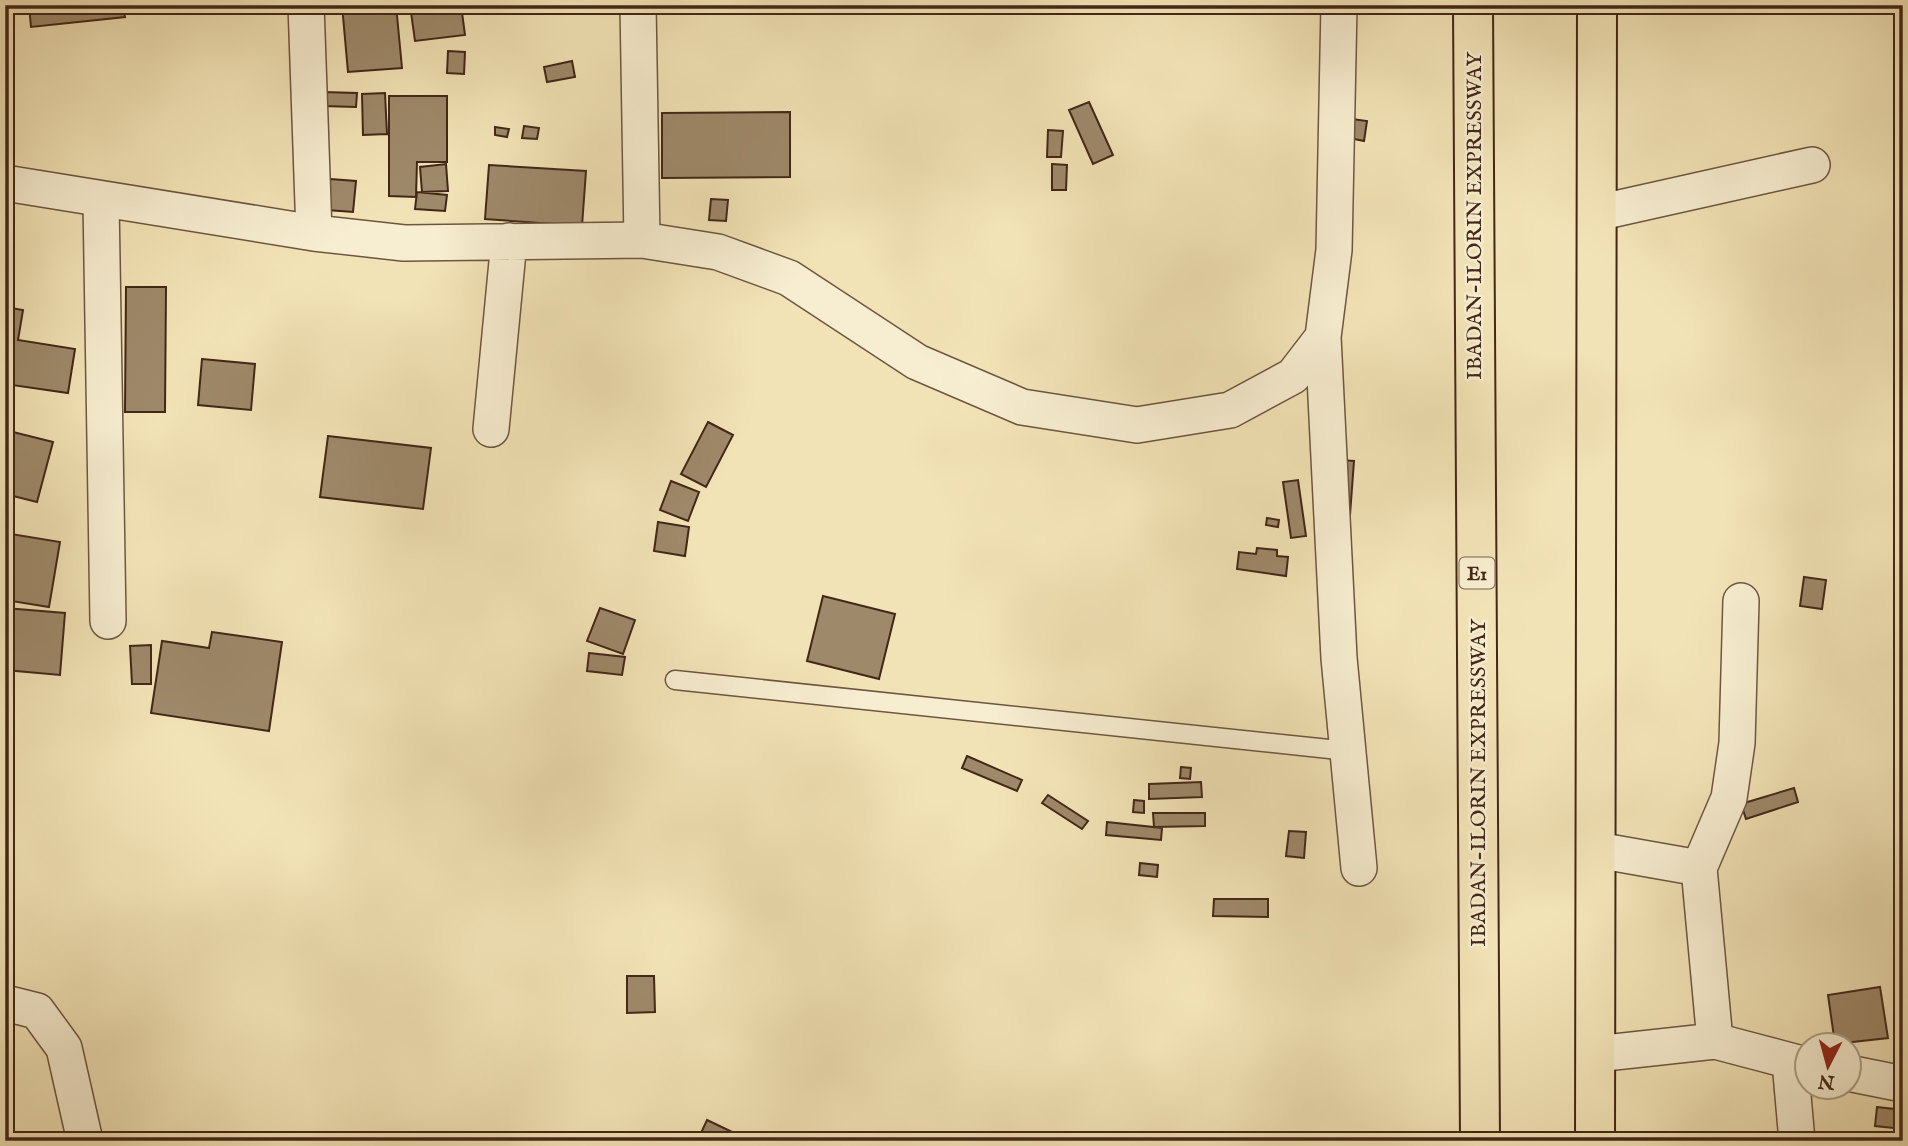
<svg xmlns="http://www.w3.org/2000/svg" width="1908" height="1146" font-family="'IM FELL English',serif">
	<rect width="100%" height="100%" fill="#f2e3b6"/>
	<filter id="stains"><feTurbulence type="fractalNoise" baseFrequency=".00286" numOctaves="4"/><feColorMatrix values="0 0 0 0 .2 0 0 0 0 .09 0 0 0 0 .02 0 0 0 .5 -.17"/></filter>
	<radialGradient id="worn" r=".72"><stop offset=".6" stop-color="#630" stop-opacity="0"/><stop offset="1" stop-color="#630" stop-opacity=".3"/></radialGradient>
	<path fill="#9e896a" stroke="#422718" stroke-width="2" d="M 29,5 L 123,5 L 125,17 L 31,27 Z
		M 342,5 L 396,5 L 402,68 L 348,72 Z
		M 410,5 L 461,5 L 465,35 L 415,41 Z
		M 448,51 L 465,52 L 464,74 L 447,73 Z
		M 572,61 L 575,77 L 547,82 L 544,67 Z
		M 323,92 L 357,93 L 356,107 L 322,106 Z
		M 385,93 L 387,134 L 363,135 L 362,94 Z
		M 389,96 L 447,96 L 447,162 L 417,162 L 416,197 L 389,196 Z
		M 1089,102 L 1113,155 L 1093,164 L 1069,110 Z
		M 790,112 L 790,177 L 662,178 L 662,113 Z
		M 1352,119 L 1367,121 L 1364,141 L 1349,138 Z
		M 524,126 L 539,128 L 537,139 L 522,138 Z
		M 495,127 L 509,129 L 507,137 L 495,135 Z
		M 1048,130 L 1063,131 L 1061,157 L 1047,157 Z
		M 446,164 L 448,191 L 422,192 L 420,167 Z
		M 1052,164 L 1067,165 L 1066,190 L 1052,190 Z
		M 489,165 L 586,171 L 582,226 L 485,219 Z
		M 330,179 L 356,181 L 353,212 L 327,210 Z
		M 417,192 L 447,195 L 445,211 L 415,209 Z
		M 711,199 L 728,200 L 726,221 L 709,220 Z
		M 126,287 L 166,287 L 165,412 L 125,412 Z
		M 5,307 L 23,310 L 18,340 L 75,349 L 68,393 L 5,384 Z
		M 202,359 L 255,364 L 251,410 L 198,405 Z
		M 708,422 L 733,435 L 706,487 L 681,474 Z
		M 5,430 L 53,442 L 37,502 L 5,494 Z
		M 328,436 L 431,448 L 423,509 L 320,497 Z
		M 1340,460 L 1354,461 L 1350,515 L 1336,514 Z
		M 1298,480 L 1306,536 L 1291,538 L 1283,482 Z
		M 671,481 L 699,492 L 688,521 L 660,510 Z
		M 1267,518 L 1279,520 L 1278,527 L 1266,525 Z
		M 658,522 L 689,527 L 685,556 L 654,551 Z
		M 5,533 L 60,542 L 49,607 L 5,600 Z
		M 1257,548 L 1277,550 L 1277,556 L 1288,557 L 1286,576 L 1237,569 L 1239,552 L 1256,554 Z
		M 1804,577 L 1826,580 L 1822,609 L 1800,606 Z
		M 823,596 L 895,614 L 879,679 L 807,661 Z
		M 5,608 L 65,613 L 60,675 L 5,670 Z
		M 600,608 L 635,620 L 623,654 L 587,641 Z
		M 212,632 L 282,642 L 269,731 L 151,713 L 162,641 L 209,648 Z
		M 151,645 L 151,684 L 132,684 L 130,646 Z
		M 589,653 L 625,657 L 622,675 L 587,671 Z
		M 967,756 L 1022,780 L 1017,791 L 962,768 Z
		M 1181,767 L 1191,768 L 1190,779 L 1180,778 Z
		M 1201,782 L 1202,797 L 1149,799 L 1149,784 Z
		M 1794,788 L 1798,802 L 1746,819 L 1741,804 Z
		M 1048,795 L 1088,821 L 1082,829 L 1042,803 Z
		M 1134,800 L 1144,801 L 1144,813 L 1133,812 Z
		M 1153,813 L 1205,813 L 1205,826 L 1154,827 Z
		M 1107,822 L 1162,828 L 1161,840 L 1106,835 Z
		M 1289,831 L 1306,832 L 1304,858 L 1286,856 Z
		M 1140,863 L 1158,865 L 1157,877 L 1139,875 Z
		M 1214,899 L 1268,899 L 1268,917 L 1213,916 Z
		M 627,976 L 654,976 L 655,1012 L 627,1013 Z
		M 1880,987 L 1888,1038 L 1835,1044 L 1828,995 Z
		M 1877,1107 L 1903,1110 L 1903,1129 L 1875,1126 Z
		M 707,1120 L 751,1141 L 712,1141 L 700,1135 Z"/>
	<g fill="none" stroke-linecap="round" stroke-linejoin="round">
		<defs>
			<path id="service" d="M 675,680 L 1348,751"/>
			<path id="minor" d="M 306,5 L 314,233
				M 638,5 L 642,240
				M 1339,5 L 1334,250 L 1323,337 L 1339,658 L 1359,868
				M 5,183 L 314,233 L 404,243 L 642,240 L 718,252 L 789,278 L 917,362 L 1022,407 L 1137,425 L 1230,410 L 1293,376 L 1323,337
				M 101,201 L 108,621
				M 1597,213 L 1812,165
				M 491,429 L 509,241
				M 1597,850 L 1699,868 L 1715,1041
				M 1699,868 L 1729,798 L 1737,743 L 1741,601
				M 5,1003 L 37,1011 L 64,1048 L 85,1141
				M 1596,1054 L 1715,1041 L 1806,1065
				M 1790,1062 L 1797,1141
				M 1848,1073 L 1903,1084"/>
			<path id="motorway" d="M 1473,5 L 1480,1141
				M 1595,1141 L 1597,5"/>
		</defs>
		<use href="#service" stroke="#6e5640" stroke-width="21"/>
		<use href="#minor" stroke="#6e5640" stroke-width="38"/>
		<use href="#motorway" stroke="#422718" stroke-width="42"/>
		<use href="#service" stroke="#f7edd0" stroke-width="18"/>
		<use href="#minor" stroke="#f7edd0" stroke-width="35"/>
		<use href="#motorway" stroke="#f2e3b6" stroke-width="38"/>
	</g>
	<g text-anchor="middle" stroke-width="5" stroke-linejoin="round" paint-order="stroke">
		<rect fill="#f7edd0" stroke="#78624f" stroke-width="2" x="1459.5" y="557.5" width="35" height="31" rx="5"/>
		<g font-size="19" font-weight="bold" fill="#422718">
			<text x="1477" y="580">E1</text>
		</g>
		<g font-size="21" fill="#422718" stroke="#f7edd0">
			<text transform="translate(1474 216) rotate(-90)" y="7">IBADAN-ILORIN EXPRESSWAY</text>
			<text transform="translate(1478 783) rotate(-90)" y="7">IBADAN-ILORIN EXPRESSWAY</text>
		</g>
	</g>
	<rect width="1908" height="1146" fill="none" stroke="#f2e3b6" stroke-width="28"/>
	<rect x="7" y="7" width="1894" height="1132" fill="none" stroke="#422718" stroke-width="3.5"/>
	<rect x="14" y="14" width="1880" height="1118" fill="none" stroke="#422718" stroke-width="2"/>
	<g transform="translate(1828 1066) rotate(186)"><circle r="33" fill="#f7edd0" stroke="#af9e86" stroke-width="2"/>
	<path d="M0-5L12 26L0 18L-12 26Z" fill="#8f2418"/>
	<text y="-10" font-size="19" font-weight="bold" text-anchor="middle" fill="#422718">N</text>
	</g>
	<rect width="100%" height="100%" filter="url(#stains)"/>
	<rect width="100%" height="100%" fill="url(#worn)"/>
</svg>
